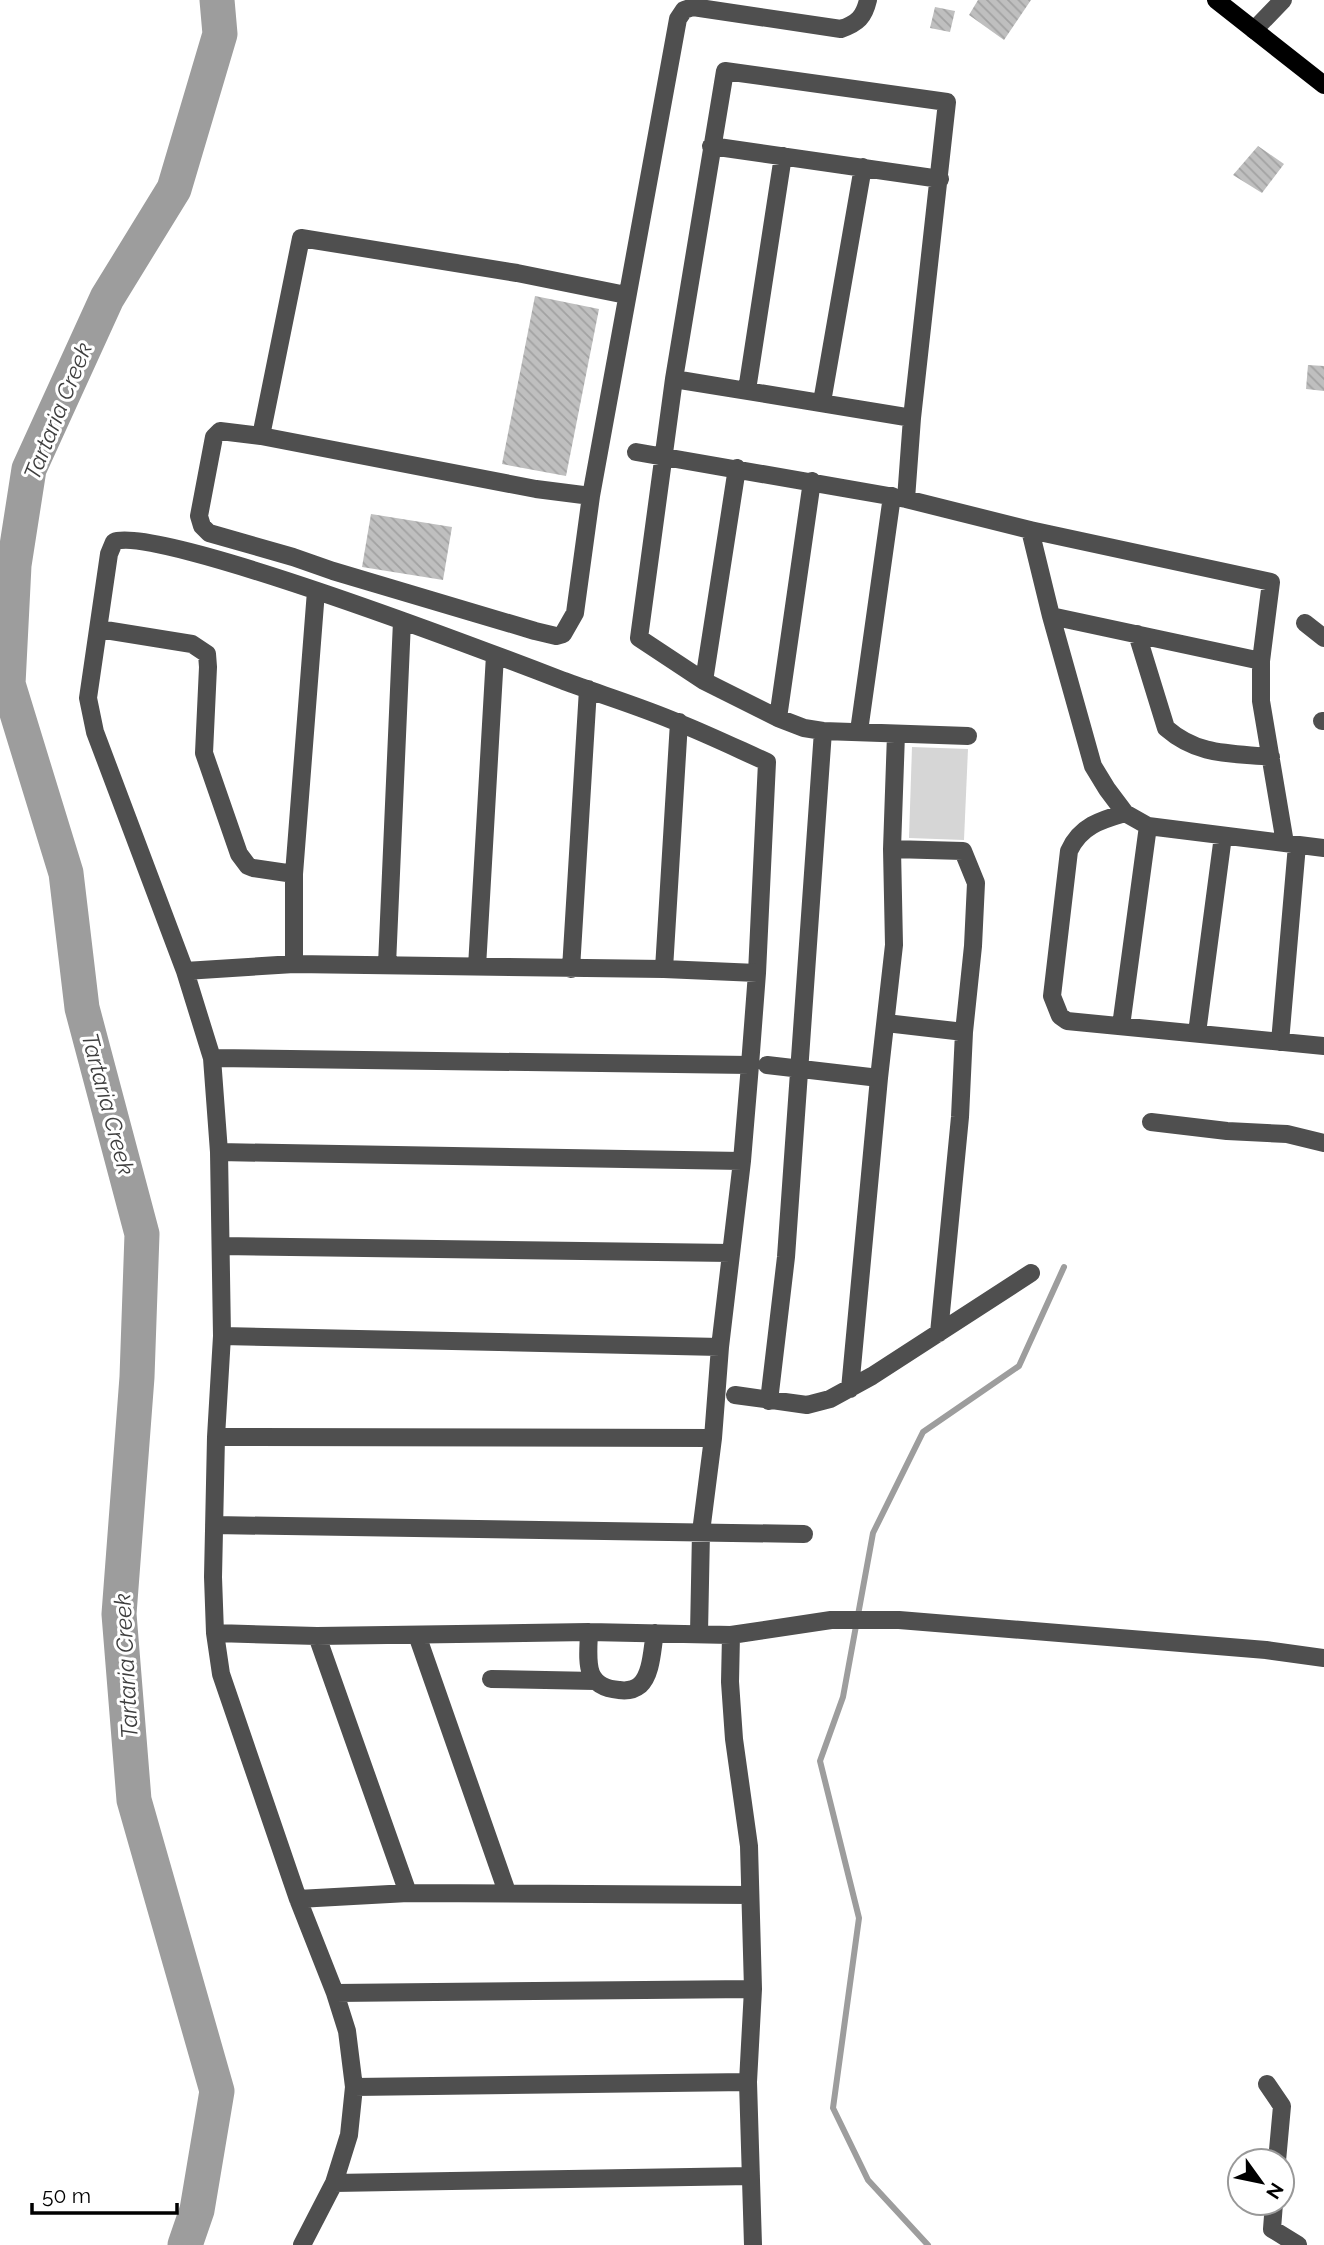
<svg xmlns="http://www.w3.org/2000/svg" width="1324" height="2245" font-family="Raleway,sans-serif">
	<defs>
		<pattern id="building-back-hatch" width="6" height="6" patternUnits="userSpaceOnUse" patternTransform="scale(1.75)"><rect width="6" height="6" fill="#bfbfbf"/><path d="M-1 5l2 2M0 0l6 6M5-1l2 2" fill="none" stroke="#a2a2a2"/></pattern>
	</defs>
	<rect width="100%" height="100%" fill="#fff"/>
	<path fill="#d6d6d6" d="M 912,747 L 968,749 L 964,840 L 909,838 Z"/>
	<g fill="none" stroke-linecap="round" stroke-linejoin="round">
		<path stroke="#9d9d9d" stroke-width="6" d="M 928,2245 L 868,2180 L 833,2108 L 859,1918 L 820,1761 L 843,1697 L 873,1533 L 923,1432 L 1019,1366 L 1064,1267"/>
		<path stroke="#9d9d9d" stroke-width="35" d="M 185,2245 L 197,2210 L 217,2091 L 134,1800 L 119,1614 L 137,1377 L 142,1234 L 82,1008 L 66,873 L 8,684 L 14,565 L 29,469 L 107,298 L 174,189 L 220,34 L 217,0"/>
	</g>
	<path fill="url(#building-back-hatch)" d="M 978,0 L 1031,0 L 1004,40 L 969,15 Z
		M 935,7 L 955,11 L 950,32 L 930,28 Z
		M 1258,146 L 1284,164 L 1262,193 L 1233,175 Z
		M 535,296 L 599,309 L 566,476 L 502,464 Z
		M 1308,365 L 1324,366 L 1324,391 L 1306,389 Z
		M 371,514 L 452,527 L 443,580 L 362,567 Z"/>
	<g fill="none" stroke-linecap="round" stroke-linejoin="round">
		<path stroke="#4f4f4f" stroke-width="18" d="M 1254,30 L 1283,0
			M 711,146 L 940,179
			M 674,379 L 912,418
			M 747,390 L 783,156
			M 822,402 L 863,167
			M 261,436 L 301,238 L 517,273 L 626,295
			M 636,452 L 906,499 L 1030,530 L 1271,582 L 1261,661 L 1261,701 L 1285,843
			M 591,496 L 536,489 L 261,436 L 220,431 L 214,437 L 199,516 L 202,526 L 209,533 L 293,557 L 333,571 L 535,631 L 556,636 L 563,634 L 575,613 L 591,496 L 678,19 L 684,10 L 693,7 L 841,29 C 858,23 864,17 868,0
			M 906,499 L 912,418 L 947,102 L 725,71 L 674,379 L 639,638 L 704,681 L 778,718 L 804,728 L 823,731 L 968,736
			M 1030,530 L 1051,616 L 1093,766 L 1107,789 L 1125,813 L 1148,826 L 1324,848
			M 1051,616 L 1261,661
			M 1305,623 L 1324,638
			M 99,629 L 192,644 L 207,654 L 208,667 L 204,753 L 239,854 L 248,866 L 253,868 L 294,874
			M 1137,634 L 1166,728 C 1198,756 1230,753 1271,757
			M 704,681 L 737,468
			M 778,718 L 812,481
			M 1322,721 L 1324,721
			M 859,731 L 892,496
			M 1125,813 C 1101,820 1080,826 1069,851 L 1052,996 L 1060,1016 L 1067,1021 L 1324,1046
			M 892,849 L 963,851 L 976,883 L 973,946 L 964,1032 L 960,1117 L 939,1333
			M 294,964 L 294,874 L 316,591
			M 387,965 L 402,621
			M 477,967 L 495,655
			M 571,969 L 588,689
			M 664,969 L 679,722
			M 185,971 L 294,964 L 664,969 L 757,973
			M 886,1023 L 964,1032
			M 1121,1026 L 1148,826
			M 1197,1033 L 1223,836
			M 1280,1042 L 1297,845
			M 212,1058 L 750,1065
			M 767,1065 L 879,1078
			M 1151,1122 L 1227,1131 L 1287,1134 L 1324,1143
			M 219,1152 L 742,1161
			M 221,1246 L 731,1253
			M 222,1336 L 720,1347
			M 850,1389 L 879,1078 L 894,945 L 892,849 L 896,734
			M 735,1395 L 807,1405 L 830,1399 L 872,1376 L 1031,1273
			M 769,1401 L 786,1257 L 823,731
			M 216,1437 L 713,1438
			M 214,1525 L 804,1534
			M 589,1632 C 588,1661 583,1687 619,1690 C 626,1691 634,1690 640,1685 C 652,1674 652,1648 655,1633
			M 215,1633 L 317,1636 L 589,1632 L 731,1635 L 831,1620 L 899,1620 L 1266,1650 L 1324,1658
			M 417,1635 L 507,1892
			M 731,1635 L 730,1682 L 734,1739 L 749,1846 L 753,1989 L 748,2082 L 753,2245
			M 317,1636 L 408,1893
			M 491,1679 L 595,1681
			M 298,1899 L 408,1893 L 750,1895
			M 335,1993 L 753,1989
			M 1267,2084 L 1282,2106 L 1277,2161
			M 354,2087 L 748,2082
			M 334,2183 L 751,2176
			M 1274,2203 L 1272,2229 L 1298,2245
			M 302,2245 L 334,2183 L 349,2135 L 354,2087 L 347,2031 L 335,1993 L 298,1899 L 221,1674 L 215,1633 L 213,1577 L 216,1437 L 222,1336 L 219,1152 L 212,1058 L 185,971 L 95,732 L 88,698 L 109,554 L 114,542 C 153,523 504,658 564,681 C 602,695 642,707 679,723 C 709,735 738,749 767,762 L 757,973 L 750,1065 L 742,1161 L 720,1347 L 713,1438 L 701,1532 L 699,1633"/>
		<path stroke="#000" stroke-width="18" d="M 1216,0 L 1324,85"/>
	</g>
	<g text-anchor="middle" stroke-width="6" stroke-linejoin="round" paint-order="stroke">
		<g font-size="23" font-style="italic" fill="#3e3e3e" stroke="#fff">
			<text transform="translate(58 411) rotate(-68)" y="8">Tartaria Creek</text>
			<text transform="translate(108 1104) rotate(75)" y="8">Tartaria Creek</text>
			<text transform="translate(126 1666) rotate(-93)" y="8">Tartaria Creek</text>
		</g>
	</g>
	<g transform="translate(1261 2182) rotate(123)"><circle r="33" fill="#ffffff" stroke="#999999" stroke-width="2"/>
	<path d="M0-5L12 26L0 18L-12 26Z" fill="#000000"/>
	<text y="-10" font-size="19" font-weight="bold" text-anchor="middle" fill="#000000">N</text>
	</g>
	<path d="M32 2203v10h145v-10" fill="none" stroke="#000000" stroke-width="3.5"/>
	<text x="42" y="2203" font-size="21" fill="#000000" stroke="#ffffff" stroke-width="5" paint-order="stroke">50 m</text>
</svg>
